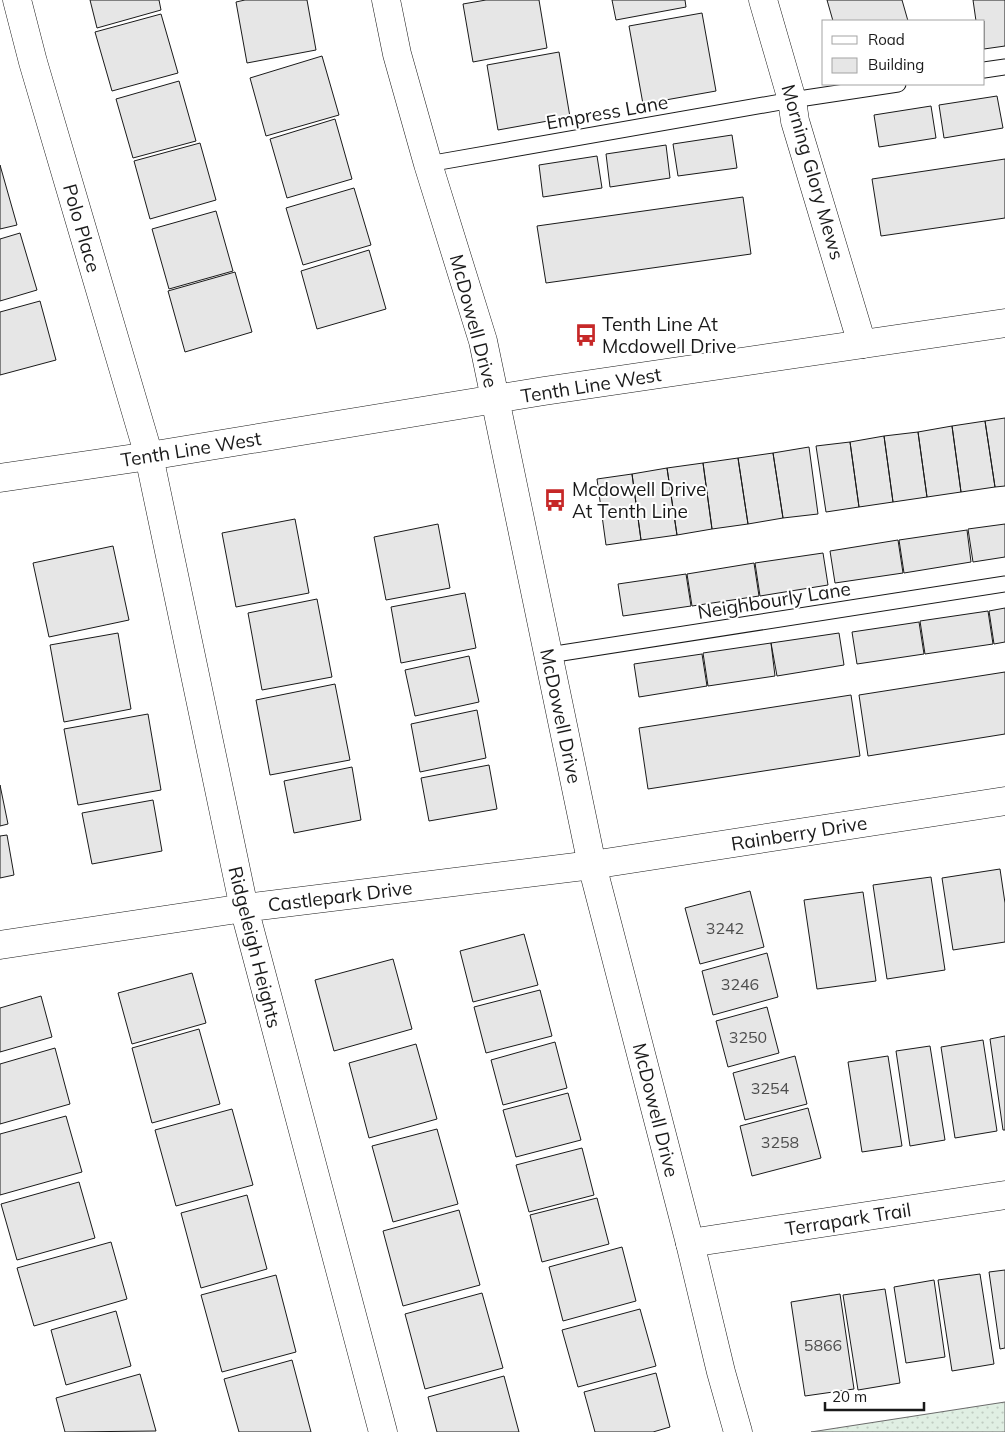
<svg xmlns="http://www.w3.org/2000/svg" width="1005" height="1432" font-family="Mulish,sans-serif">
	<defs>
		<pattern id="park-dots" width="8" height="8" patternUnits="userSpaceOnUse" patternTransform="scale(1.25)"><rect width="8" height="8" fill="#e0efe3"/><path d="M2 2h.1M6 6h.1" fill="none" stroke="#c0ccc2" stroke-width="1.8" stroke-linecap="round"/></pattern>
	</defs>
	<rect width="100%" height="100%" fill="#fff"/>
	<path fill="url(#park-dots)" stroke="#6a6a6a" d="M 1005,1402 L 1005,1432 L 811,1432 Z"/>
	<path fill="#e6e6e6" stroke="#1a1a1a" d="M 90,0 L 159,0 L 161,10 L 97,28 Z
		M 245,0 L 307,0 L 316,50 L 247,63 L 236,2 Z
		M 486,0 L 539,0 L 547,48 L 473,62 L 463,4 Z
		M 612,0 L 685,0 L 686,7 L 616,20 Z
		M 827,0 L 902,0 L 908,21 L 833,21 Z
		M 973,0 L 1005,0 L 1005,46 L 984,49 L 984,21 L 976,21 Z
		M 702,13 L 716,91 L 643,104 L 629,26 Z
		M 161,14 L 178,73 L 112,91 L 95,32 Z
		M 559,52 L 570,117 L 498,130 L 487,65 Z
		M 322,56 L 339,115 L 266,136 L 250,78 Z
		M 179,81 L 196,141 L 133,158 L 116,99 Z
		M 997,96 L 1003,128 L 944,138 L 939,105 Z
		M 931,106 L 936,138 L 879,147 L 874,115 Z
		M 335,119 L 352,179 L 287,198 L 270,139 Z
		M 732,135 L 737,168 L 678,176 L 673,144 Z
		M 200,143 L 216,200 L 150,219 L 134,161 Z
		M 666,145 L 670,178 L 610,187 L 606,154 Z
		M 597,156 L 602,188 L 543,197 L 539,165 Z
		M 1005,159 L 1005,218 L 881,236 L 872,179 Z
		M 0,165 L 17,225 L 0,229 Z
		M 354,188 L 371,245 L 303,265 L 286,208 Z
		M 743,197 L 751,254 L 546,283 L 537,226 Z
		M 216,211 L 233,271 L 169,289 L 152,229 Z
		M 20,233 L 37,290 L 0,301 L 0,239 Z
		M 369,250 L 386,309 L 317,329 L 301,271 Z
		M 235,272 L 252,332 L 185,352 L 168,291 Z
		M 40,301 L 56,360 L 0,375 L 0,312 Z
		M 1005,418 L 1005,486 L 995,487 L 985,421 Z
		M 985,421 L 995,487 L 961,492 L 952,426 Z
		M 952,426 L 961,492 L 927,497 L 918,432 Z
		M 918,432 L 927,497 L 893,502 L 884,436 Z
		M 884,436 L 893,502 L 859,507 L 850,442 Z
		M 850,442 L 859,507 L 826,512 L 816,446 Z
		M 809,447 L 818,514 L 783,518 L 773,453 Z
		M 773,453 L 783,518 L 748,524 L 738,458 Z
		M 738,458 L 748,524 L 712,529 L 703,463 Z
		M 703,463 L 712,529 L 677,535 L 667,468 Z
		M 667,468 L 677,535 L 641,540 L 632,474 Z
		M 632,474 L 641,540 L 606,545 L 597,479 Z
		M 295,519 L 309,593 L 236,607 L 222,533 Z
		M 438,524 L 450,588 L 386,600 L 374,537 Z
		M 1005,524 L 1005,557 L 973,562 L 968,529 Z
		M 967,530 L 971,562 L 904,573 L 899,540 Z
		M 898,540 L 903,573 L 835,583 L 830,551 Z
		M 113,546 L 129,620 L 49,637 L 33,563 Z
		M 823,553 L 828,585 L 760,596 L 755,563 Z
		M 754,563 L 759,596 L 692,606 L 687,574 Z
		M 686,574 L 691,606 L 623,616 L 618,584 Z
		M 465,593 L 476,648 L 401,663 L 391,607 Z
		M 317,599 L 332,677 L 262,690 L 248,613 Z
		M 1005,608 L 1005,642 L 994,644 L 989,611 Z
		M 988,611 L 993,644 L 925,654 L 920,621 Z
		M 919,622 L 924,654 L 857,664 L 852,632 Z
		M 118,633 L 131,709 L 64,722 L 50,645 Z
		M 839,633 L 844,665 L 777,676 L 771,643 Z
		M 771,643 L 775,676 L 708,686 L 703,653 Z
		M 702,654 L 707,686 L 639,697 L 634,664 Z
		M 469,656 L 479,702 L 415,716 L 405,670 Z
		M 1005,672 L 1005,734 L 868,756 L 859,695 Z
		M 335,684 L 350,760 L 270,775 L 256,700 Z
		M 851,695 L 860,756 L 648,789 L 639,728 Z
		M 477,710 L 486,758 L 420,772 L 411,724 Z
		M 148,714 L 161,790 L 78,805 L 64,729 Z
		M 489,765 L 497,809 L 429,821 L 421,778 Z
		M 352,767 L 361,820 L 294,833 L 284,781 Z
		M 0,785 L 8,824 L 0,826 Z
		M 153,800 L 162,851 L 92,864 L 82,813 Z
		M 7,835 L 14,875 L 0,878 L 0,836 Z
		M 1000,869 L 1005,903 L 1005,942 L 953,950 L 942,878 Z
		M 931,877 L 945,970 L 887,979 L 873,885 Z
		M 750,891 L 764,947 L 700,964 L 685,908 Z
		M 863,892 L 876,981 L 817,989 L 804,900 Z
		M 524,934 L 538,985 L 473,1002 L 460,951 Z
		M 767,953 L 778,997 L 713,1015 L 702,971 Z
		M 393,959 L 412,1029 L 334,1051 L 315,980 Z
		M 192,973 L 206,1023 L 132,1044 L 118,993 Z
		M 540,990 L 552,1036 L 486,1053 L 474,1007 Z
		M 41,996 L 52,1037 L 0,1052 L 0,1008 Z
		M 767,1007 L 779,1053 L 728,1067 L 716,1021 Z
		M 199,1029 L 220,1104 L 152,1123 L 132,1048 Z
		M 1005,1036 L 1005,1130 L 1003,1130 L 990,1039 Z
		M 983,1040 L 997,1131 L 955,1138 L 941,1047 Z
		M 555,1042 L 567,1088 L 503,1105 L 491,1060 Z
		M 416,1044 L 437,1119 L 369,1138 L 349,1063 Z
		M 930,1046 L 945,1140 L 910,1146 L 896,1051 Z
		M 55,1048 L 70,1104 L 0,1124 L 0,1064 Z
		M 795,1056 L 807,1104 L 745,1120 L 733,1073 Z
		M 888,1056 L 902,1146 L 862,1152 L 848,1062 Z
		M 568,1093 L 581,1140 L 516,1157 L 503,1110 Z
		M 808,1108 L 821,1158 L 752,1176 L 740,1126 Z
		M 232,1109 L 253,1185 L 176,1206 L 155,1130 Z
		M 66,1116 L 82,1172 L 0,1195 L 0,1134 Z
		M 437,1129 L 458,1204 L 393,1222 L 372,1146 Z
		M 582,1148 L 594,1195 L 529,1212 L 516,1165 Z
		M 79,1182 L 95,1238 L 17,1260 L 1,1204 Z
		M 247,1195 L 267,1269 L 201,1288 L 181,1213 Z
		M 597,1198 L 609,1244 L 542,1262 L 530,1215 Z
		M 459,1210 L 480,1285 L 403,1306 L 383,1231 Z
		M 111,1242 L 127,1299 L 34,1326 L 17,1268 Z
		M 622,1247 L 636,1301 L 563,1321 L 549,1267 Z
		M 1005,1270 L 1005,1348 L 1000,1349 L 989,1272 Z
		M 980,1274 L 994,1364 L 952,1371 L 938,1280 Z
		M 276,1275 L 296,1352 L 222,1372 L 201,1295 Z
		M 934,1280 L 945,1357 L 906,1363 L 894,1287 Z
		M 885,1289 L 900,1383 L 858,1390 L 843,1295 Z
		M 482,1293 L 503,1368 L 425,1389 L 405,1314 Z
		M 840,1294 L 854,1389 L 805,1396 L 791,1302 Z
		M 640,1309 L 656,1366 L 578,1387 L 562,1330 Z
		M 116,1311 L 131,1366 L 66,1385 L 51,1330 Z
		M 292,1360 L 311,1432 L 239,1432 L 224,1379 Z
		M 656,1373 L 670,1427 L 653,1432 L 595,1432 L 584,1392 Z
		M 140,1374 L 156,1431 L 65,1432 L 56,1398 Z
		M 504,1376 L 519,1432 L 437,1432 L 428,1397 Z"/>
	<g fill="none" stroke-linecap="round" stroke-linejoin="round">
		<defs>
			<path id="service" d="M 984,70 L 1005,67
				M 428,164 L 792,100 L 898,84
				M 549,655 L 1005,584"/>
			<path id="minor" d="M 17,0 L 33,62 L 149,456 L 244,908 L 383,1432
				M 763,0 L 792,100 L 795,121 L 862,344
				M 0,945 L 244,908 L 592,865 L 1005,801
				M 690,1243 L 1005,1195"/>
			<path id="tertiary" d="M 386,0 L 397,54 L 428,164 L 483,341 L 592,865 L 690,1243 L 721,1372 L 738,1432
				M 0,478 L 149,456 L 544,391 L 1005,323"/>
		</defs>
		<use href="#service" stroke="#1a1a1a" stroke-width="17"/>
		<use href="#minor" stroke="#1a1a1a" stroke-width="29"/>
		<use href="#tertiary" stroke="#1a1a1a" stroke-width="29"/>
		<use href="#service" stroke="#fff" stroke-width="15"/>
		<use href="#minor" stroke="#fff" stroke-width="28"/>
		<use href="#tertiary" stroke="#fff" stroke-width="28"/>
	</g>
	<defs>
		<symbol id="bus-bare" viewBox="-9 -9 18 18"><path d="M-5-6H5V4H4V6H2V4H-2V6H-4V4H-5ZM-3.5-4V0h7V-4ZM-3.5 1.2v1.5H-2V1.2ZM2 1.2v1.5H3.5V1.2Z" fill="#c62828" stroke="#fff" stroke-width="2.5" paint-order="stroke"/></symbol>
	</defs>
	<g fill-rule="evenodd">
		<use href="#bus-bare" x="570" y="319" width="32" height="32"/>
		<use href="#bus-bare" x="539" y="484" width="32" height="32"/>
	</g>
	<g text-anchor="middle" stroke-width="4" stroke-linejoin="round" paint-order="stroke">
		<g font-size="16" fill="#4d4d4d">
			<text x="725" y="934">3242</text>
			<text x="740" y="990">3246</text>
			<text x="748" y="1043">3250</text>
			<text x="770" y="1094">3254</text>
			<text x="780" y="1148">3258</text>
			<text x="823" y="1351">5866</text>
		</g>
		<g font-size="19" fill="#1a1a1a" stroke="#fff">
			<text transform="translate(607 112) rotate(-10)" y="7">Empress Lane</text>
			<text transform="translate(813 172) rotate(74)" y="7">Morning Glory Mews</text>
			<text transform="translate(82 228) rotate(74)" y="7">Polo Place</text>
			<text transform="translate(474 321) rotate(75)" y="7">McDowell Drive</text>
			<text transform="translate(591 385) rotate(-9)" y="7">Tenth Line West</text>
			<text transform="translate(191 449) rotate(-9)" y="7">Tenth Line West</text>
			<text transform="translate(774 600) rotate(-9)" y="7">Neighbourly Lane</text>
			<text transform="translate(561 716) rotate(78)" y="7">McDowell Drive</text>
			<text transform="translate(799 833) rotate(-9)" y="7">Rainberry Drive</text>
			<text transform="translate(340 896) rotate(-7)" y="7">Castlepark Drive</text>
			<text transform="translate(255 947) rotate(76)" y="7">Ridgeleigh Heights</text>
			<text transform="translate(656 1110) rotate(76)" y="7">McDowell Drive</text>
			<text transform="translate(848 1219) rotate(-9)" y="7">Terrapark Trail</text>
		</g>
		<g font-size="19" fill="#1a1a1a" stroke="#fff" text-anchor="start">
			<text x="602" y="331">Tenth Line At<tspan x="602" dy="22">Mcdowell Drive</tspan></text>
			<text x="572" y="496">Mcdowell Drive<tspan x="572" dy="22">At Tenth Line</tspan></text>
		</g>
	</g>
	<rect x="822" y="20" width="162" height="65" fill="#ffffff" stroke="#a3a3a3"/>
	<rect x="832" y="36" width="25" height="8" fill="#ffffff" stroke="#a3a3a3"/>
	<text x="868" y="45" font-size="15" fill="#1a1a1a">Road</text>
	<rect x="832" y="58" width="25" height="15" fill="#e6e6e6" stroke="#a3a3a3"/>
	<text x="868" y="70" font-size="15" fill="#1a1a1a">Building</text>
	<path d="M825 1402v8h99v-8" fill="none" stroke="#1a1a1a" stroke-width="2.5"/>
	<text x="832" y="1402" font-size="15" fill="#1a1a1a" stroke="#ffffff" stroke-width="4" paint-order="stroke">20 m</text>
</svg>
